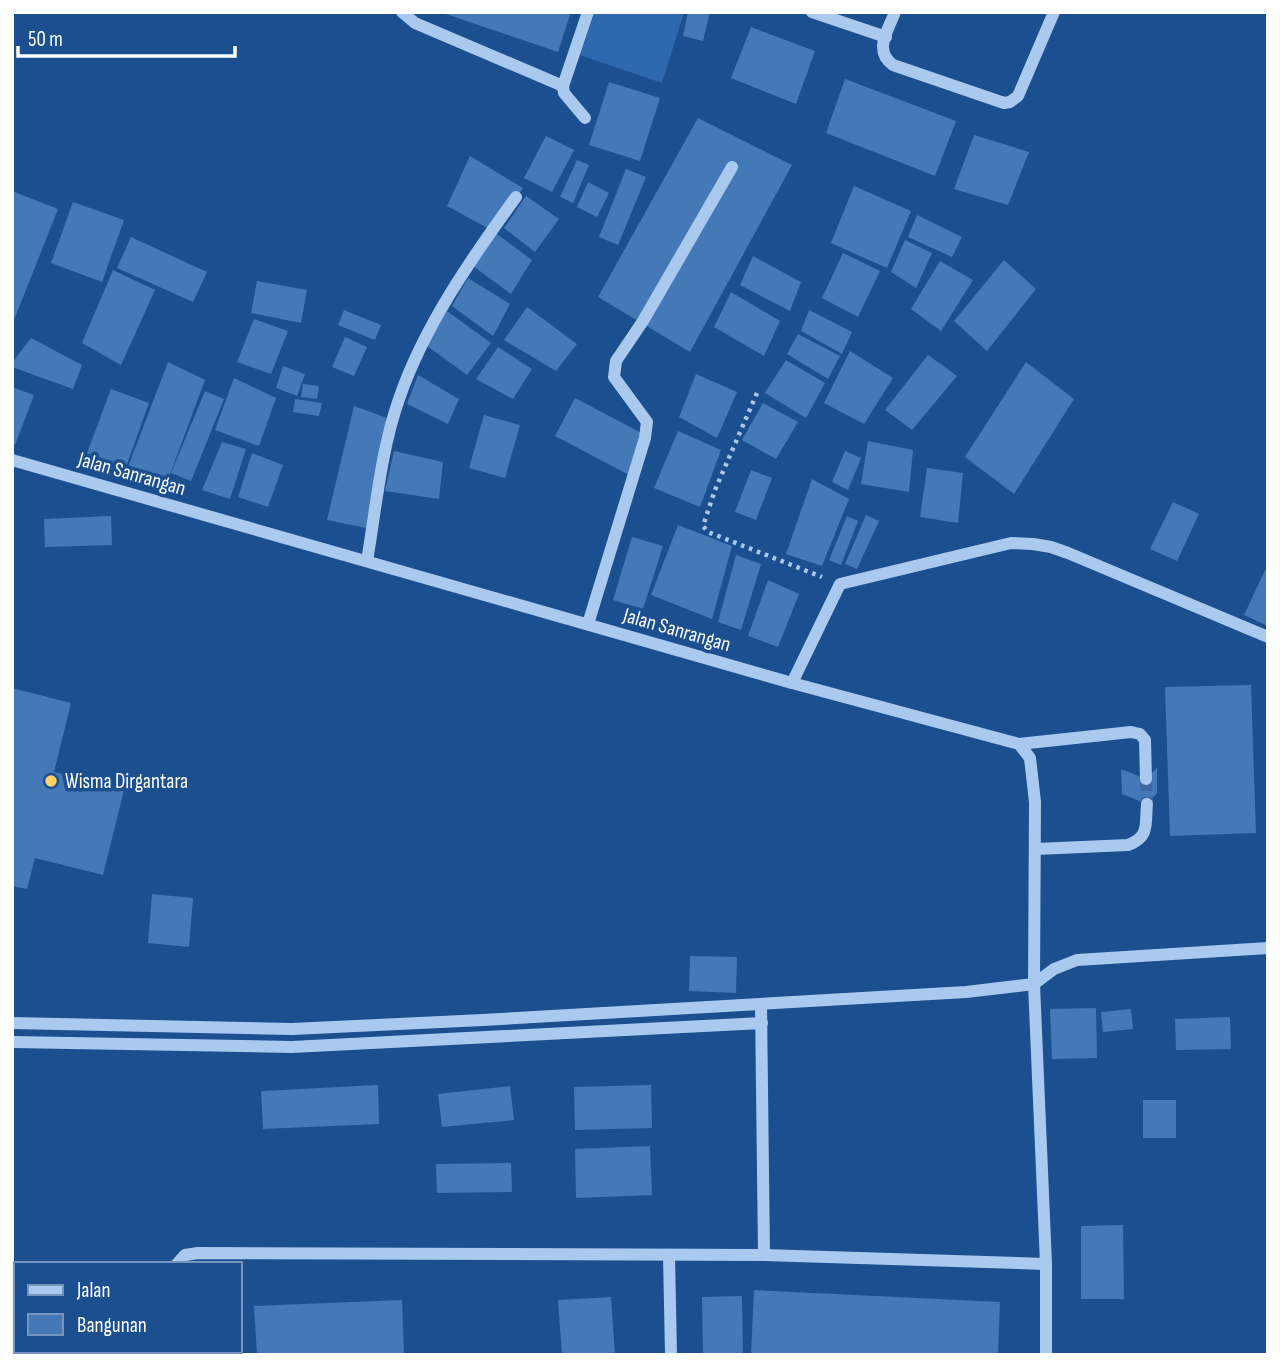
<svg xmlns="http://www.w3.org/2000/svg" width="1280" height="1367" font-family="'Sofia Sans Condensed',sans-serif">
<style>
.green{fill:#2e69ad}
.building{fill:#4478b7}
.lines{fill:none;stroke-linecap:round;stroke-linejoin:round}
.minor-tunnel{stroke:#3d69a0;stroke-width:12;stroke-dasharray:12 6;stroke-linecap:butt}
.path{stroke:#a9c9ee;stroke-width:4.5;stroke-dasharray:3.5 5;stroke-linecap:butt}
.minor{stroke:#a9c9ee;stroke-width:12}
.poi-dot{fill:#ffd166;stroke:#1b4f8f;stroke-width:2.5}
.labels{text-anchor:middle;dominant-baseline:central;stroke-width:7;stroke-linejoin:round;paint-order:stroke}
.street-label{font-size:21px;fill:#fff;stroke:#1b4f8f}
.poi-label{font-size:21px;fill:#fff;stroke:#1b4f8f;text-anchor:start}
</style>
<rect width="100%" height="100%" fill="#1b4f8f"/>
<path class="green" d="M595 12H684L662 83 580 55Z"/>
<g class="building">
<path d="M440 12H571L558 52Z"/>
<path d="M688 12H710L703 41 683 36Z"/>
<path d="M751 27 815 51 796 104 731 78Z"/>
<path d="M845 79 956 121 935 176 826 133Z"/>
<path d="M609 82 660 98 640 161 589 145Z"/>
<path d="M698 118 792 165 690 352 598 297Z"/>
<path d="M974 135 1029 152 1008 205 954 189Z"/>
<path d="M546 136 574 150 552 192 524 178Z"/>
<path d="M470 156 523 188 493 231 447 206Z"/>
<path d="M577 160 589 165 573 203 560 197Z"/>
<path d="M626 169 646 177 618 245 599 237Z"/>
<path d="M588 182 609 193 597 217 577 207Z"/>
<path d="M854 186 911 211 887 268 831 243Z"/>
<path d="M12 191 58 209 12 325Z"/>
<path d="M526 196 559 219 535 252 504 228Z"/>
<path d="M73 202 124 220 102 282 51 263Z"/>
<path d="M917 215 962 237 952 257 908 237Z"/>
<path d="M493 231 532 260 511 294 473 266Z"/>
<path d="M131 237 207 272 193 302 117 268Z"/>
<path d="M905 240 932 253 916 288 891 272Z"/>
<path d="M843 253 880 271 858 317 822 298Z"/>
<path d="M753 256 801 282 790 311 740 285Z"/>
<path d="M1004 260 1036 289 987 351 954 321Z"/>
<path d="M940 261 973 280 941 331 911 309Z"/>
<path d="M113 270 155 290 121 365 82 343Z"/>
<path d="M468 278 510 304 493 336 452 306Z"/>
<path d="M257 281 307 290 301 323 251 313Z"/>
<path d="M731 292 780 321 764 356 714 327Z"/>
<path d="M527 307 577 344 556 371 504 340Z"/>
<path d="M344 310 381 325 375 340 338 325Z"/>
<path d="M809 310 852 332 842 354 801 331Z"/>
<path d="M447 311 491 343 467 375 423 343Z"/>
<path d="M254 319 288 331 271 374 237 362Z"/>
<path d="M798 334 840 356 828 379 787 354Z"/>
<path d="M345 337 367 347 354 376 332 367Z"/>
<path d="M31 338 82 365 73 389 12 367V363Z"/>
<path d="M498 347 532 369 513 399 476 379Z"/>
<path d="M850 351 893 378 864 424 824 403Z"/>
<path d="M928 355 957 376 912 430 885 410Z"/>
<path d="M786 360 825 383 806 418 765 393Z"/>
<path d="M168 362 205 380 169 477 128 467Z"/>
<path d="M1026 362 1074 399 1014 494 965 457Z"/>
<path d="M283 366 305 374 297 396 276 388Z"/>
<path d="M696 374 737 392 717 438 679 417Z"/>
<path d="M418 375 459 399 448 424 407 404Z"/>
<path d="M234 378 276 398 259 446 215 430Z"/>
<path d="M303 384 319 386 317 399 301 397Z"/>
<path d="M12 387 34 395 15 445 12 444Z"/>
<path d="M111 389 149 403 122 478 83 464Z"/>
<path d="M205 391 224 399 191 481 171 473Z"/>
<path d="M575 398 651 438 631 476 555 436Z"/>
<path d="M295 399 322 403 319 416 293 412Z"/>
<path d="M763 403 798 422 776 459 742 440Z"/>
<path d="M354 406 387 418 371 529 327 520Z"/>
<path d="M484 415 520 425 505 478 469 468Z"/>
<path d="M678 431 721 450 700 507 654 488Z"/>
<path d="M868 441 913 450 909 492 861 484Z"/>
<path d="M222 442 246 449 230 499 202 490Z"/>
<path d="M394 451 443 462 439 499 385 491Z"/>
<path d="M845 451 861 458 848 490 832 482Z"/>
<path d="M252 453 283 465 268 507 238 497Z"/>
<path d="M927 468 963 473 958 523 920 517Z"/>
<path d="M751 470 772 478 756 520 735 512Z"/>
<path d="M812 479 849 499 822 566 786 554Z"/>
<path d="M1173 502 1199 514 1177 561 1150 549Z"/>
<path d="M866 515 879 521 857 569 845 564Z"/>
<path d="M111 516 112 545 45 547 44 519Z"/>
<path d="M847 516 858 521 841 565 829 560Z"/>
<path d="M678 525 732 546 712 619 651 595Z"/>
<path d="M632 537 663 546 643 609 613 600Z"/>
<path d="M736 555 761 564 741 630 718 622Z"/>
<path d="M1268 564V626L1244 615Z"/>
<path d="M768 580 799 594 778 647 748 636Z"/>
<path d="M1251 685 1256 833 1170 836 1165 687Z"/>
<path d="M12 688 71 703 54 772 124 790 103 875 35 858 27 889 12 886Z"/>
<path d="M1157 768V793L1147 804 1122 794 1121 769 1146 779Z"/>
<path d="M152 894 193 898 189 947 148 943Z"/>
<path d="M690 956 737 957 736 993 689 991Z"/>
<path d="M1096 1008 1097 1058 1052 1059 1050 1009Z"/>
<path d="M1131 1009 1133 1029 1103 1032 1101 1012Z"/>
<path d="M1230 1017 1231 1049 1176 1050 1175 1019Z"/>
<path d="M378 1085 379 1124 263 1129 261 1091Z"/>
<path d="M651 1085 652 1128 575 1130 574 1087Z"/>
<path d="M510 1086 514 1120 442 1127 438 1094Z"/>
<rect x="1143" y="1100" width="33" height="38"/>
<path d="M650 1146 652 1195 576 1198 575 1149Z"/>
<path d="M511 1163 512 1192 437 1193 436 1164Z"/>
<path d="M1123 1225 1124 1299H1081V1226Z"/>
<path d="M754 1290 1000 1302 998 1355H751Z"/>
<path d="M742 1296 743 1355H703L702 1297Z"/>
<path d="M611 1297 615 1355H562L558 1300Z"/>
<path d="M402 1300 404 1355H257L254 1306Z"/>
</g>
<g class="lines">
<path class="minor-tunnel" d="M1146 779 1147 804"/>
<path class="path" d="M757 393 715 490 703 526 708 532 822 577"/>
<g class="minor">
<path d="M402 12 415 23 563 86"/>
<path d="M812 12 886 37"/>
<path d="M895 12C888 31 873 50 893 65L1004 103 1010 102 1018 96 1054 12"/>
<path d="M585 118 564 93 563 86 588 12"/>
<path d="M12 460 792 683 840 584 1011 543 1033 544 1051 547 1068 553 1268 637"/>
<path d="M367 561C376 508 381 450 399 399 424 326 471 259 516 197"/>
<path d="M588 624 645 438 647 422 614 377 616 361 643 321 732 167"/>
<path d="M1019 744 1131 732 1140 734 1145 740 1146 779"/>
<path d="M1036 849 1128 845C1150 837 1145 824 1147 804"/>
<path d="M12 1023 292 1029 483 1020 966 992 1034 984 1054 969 1077 960 1268 948"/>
<path d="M12 1042 292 1047 762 1023"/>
<path d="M669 1255 671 1355"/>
<path d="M764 1255 1046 1264 1034 984 1035 802 1030 758 1019 744 792 683"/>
<path d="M177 1264 185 1255 198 1253 764 1255 761 1004"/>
<path d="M174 1351 175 1355"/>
<path d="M1046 1355V1264"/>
</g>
</g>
<circle class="poi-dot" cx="51" cy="781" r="7"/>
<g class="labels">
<g class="street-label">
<text transform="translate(132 474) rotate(16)">Jalan Sanrangan</text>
<text transform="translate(677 630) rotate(16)">Jalan Sanrangan</text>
</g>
<g class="poi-label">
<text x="65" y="781">Wisma Dirgantara</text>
</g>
</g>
<rect width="1280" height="1367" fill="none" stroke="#ffffff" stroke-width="28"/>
<rect x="14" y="1262" width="228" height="91" fill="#1b4f8f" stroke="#7695bc" stroke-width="2"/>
<rect x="28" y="1285" width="35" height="10" fill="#a9c9ee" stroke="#7695bc" stroke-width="2"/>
<text x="77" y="1297" font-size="21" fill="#ffffff">Jalan</text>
<rect x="28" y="1314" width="35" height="21" fill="#4478b7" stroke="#7695bc" stroke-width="2"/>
<text x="77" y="1332" font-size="21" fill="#ffffff">Bangunan</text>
<path d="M18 46v10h217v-10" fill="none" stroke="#ffffff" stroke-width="3.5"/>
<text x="28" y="46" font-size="21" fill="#ffffff" stroke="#1b4f8f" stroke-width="5" paint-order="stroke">50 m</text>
</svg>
